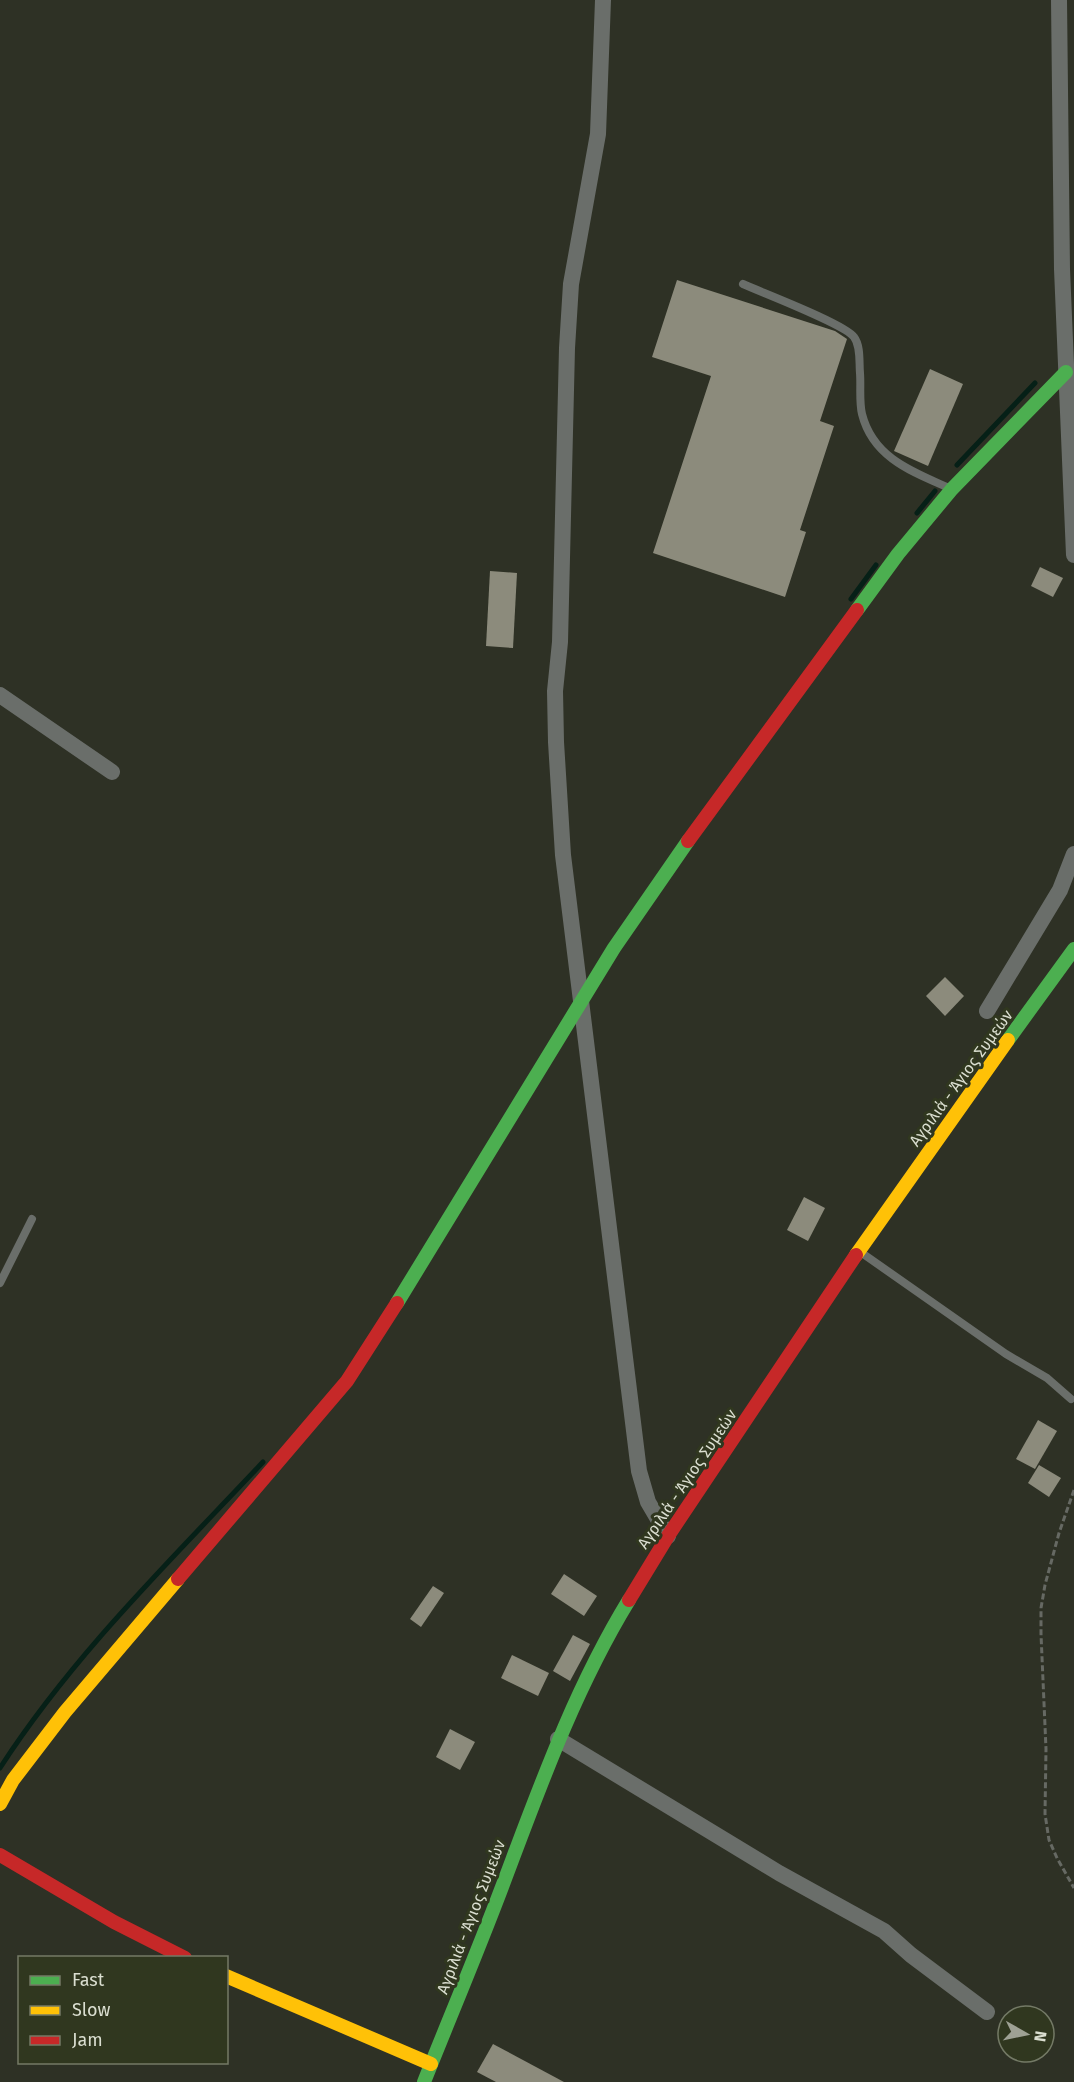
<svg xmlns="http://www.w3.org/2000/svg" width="1074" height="2082" font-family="'Fira Sans',sans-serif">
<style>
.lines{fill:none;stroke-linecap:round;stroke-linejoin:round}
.stream{stroke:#062017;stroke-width:5}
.building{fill:#8c8b7c}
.path{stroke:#666963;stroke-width:3;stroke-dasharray:6 3;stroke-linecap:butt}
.lane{stroke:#6a6e6a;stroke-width:8}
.street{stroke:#6a6e6a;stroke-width:16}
.fast{stroke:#4caf50;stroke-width:14}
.slow{stroke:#ffc107;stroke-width:14}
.jam{stroke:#c62828;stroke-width:14}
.labels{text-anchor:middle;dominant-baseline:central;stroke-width:6;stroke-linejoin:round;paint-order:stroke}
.street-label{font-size:16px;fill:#daded0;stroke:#30371f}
</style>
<rect width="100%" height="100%" fill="#2e3125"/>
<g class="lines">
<g class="stream">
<path d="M957 465 1035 383"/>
<path d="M917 513 935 491"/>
<path d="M851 599 876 565"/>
<path d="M0 1768C73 1655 171 1560 263 1462"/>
</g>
</g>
<g class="building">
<path d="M677 280 835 331 847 339 820 421 834 426 800 530 806 532 785 597 653 553 711 376 652 357Z"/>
<path d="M930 369 963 384 928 466 894 451Z"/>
<path d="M1040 567 1063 578 1053 597 1031 586Z"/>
<path d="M490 571 517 573 513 648 486 646Z"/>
<path d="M945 977 964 996 945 1016 926 996Z"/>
<path d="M804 1197 825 1208 808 1241 787 1230Z"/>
<path d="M1038 1420 1057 1431 1035 1469 1016 1459Z"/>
<path d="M1039 1465 1061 1478 1049 1497 1028 1483Z"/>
<path d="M564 1574 597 1596 584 1616 551 1594Z"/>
<path d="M433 1586 444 1593 421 1627 410 1619Z"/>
<path d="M573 1635 590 1644 570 1681 553 1671Z"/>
<path d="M512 1655 549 1673 538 1696 501 1678Z"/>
<path d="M450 1729 475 1742 460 1770 436 1757Z"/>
<path d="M493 2044 564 2082H496L477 2072Z"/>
</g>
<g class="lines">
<path class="path" d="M1074 1490 1059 1533 1045 1585 1041 1608V1634L1046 1749 1045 1814 1049 1840 1057 1858 1074 1888"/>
<g class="lane">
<path d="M743 284C763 293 845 324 854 337 861 346 859 363 860 373 861 386 859 402 862 414 873 458 913 472 949 488"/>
<path d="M859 1251 1006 1354 1047 1378 1071 1399"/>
<path d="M0 1283 32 1219"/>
</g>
<g class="street">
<path d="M603 0 598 134 571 284 567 348 560 642 555 691 556 742 563 855 639 1471 648 1502 668 1536"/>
<path d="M1059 0 1062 269 1074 555"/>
<path d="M0 695 112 772"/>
<path d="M987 1011 1060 890 1074 854"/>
<path d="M558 1739 779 1873 884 1931 911 1955 987 2012"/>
</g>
<g class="fast">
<path d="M857 610 898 554 952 489 1066 372"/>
<path d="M1008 1040 1074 949"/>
<path d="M397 1303 614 948 688 841"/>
<path d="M424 2082C450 2017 477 1953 502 1887 539 1789 574 1690 629 1600"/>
</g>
<g class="slow">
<path d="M856 1255 1008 1040"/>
<path d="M0 1804 13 1780 65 1712 178 1579"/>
<path d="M226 1976 431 2064"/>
</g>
<g class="jam">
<path d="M688 841 857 610"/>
<path d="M178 1579 347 1381 397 1303"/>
<path d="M629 1600 668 1536 856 1255"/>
<path d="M0 1855 114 1922 185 1958"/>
</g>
</g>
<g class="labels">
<g class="street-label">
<text transform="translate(961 1078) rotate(-54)">Αγριλιά - Άγιος Συμεών</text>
<text transform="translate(687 1479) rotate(-56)">Αγριλιά - Άγιος Συμεών</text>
<text transform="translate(471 1917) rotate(-69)">Αγριλιά - Άγιος Συμεών</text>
</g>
</g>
<rect x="18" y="1956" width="210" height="108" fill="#30371f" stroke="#747a66" stroke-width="1.5"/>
<rect x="30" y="1976" width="30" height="9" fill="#4caf50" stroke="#747a66" stroke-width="1.5"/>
<text x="72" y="1986" font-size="18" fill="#daded0">Fast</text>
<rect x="30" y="2006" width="30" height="9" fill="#ffc107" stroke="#747a66" stroke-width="1.5"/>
<text x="72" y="2016" font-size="18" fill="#daded0">Slow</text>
<rect x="30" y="2036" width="30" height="9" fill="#c62828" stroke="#747a66" stroke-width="1.5"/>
<text x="72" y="2046" font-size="18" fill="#daded0">Jam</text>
<g transform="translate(1026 2034) rotate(99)"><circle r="28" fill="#30371f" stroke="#747a66" stroke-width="1.5"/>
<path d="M0-4.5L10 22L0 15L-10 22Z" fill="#9ea194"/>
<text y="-9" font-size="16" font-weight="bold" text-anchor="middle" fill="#daded0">N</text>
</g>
</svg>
